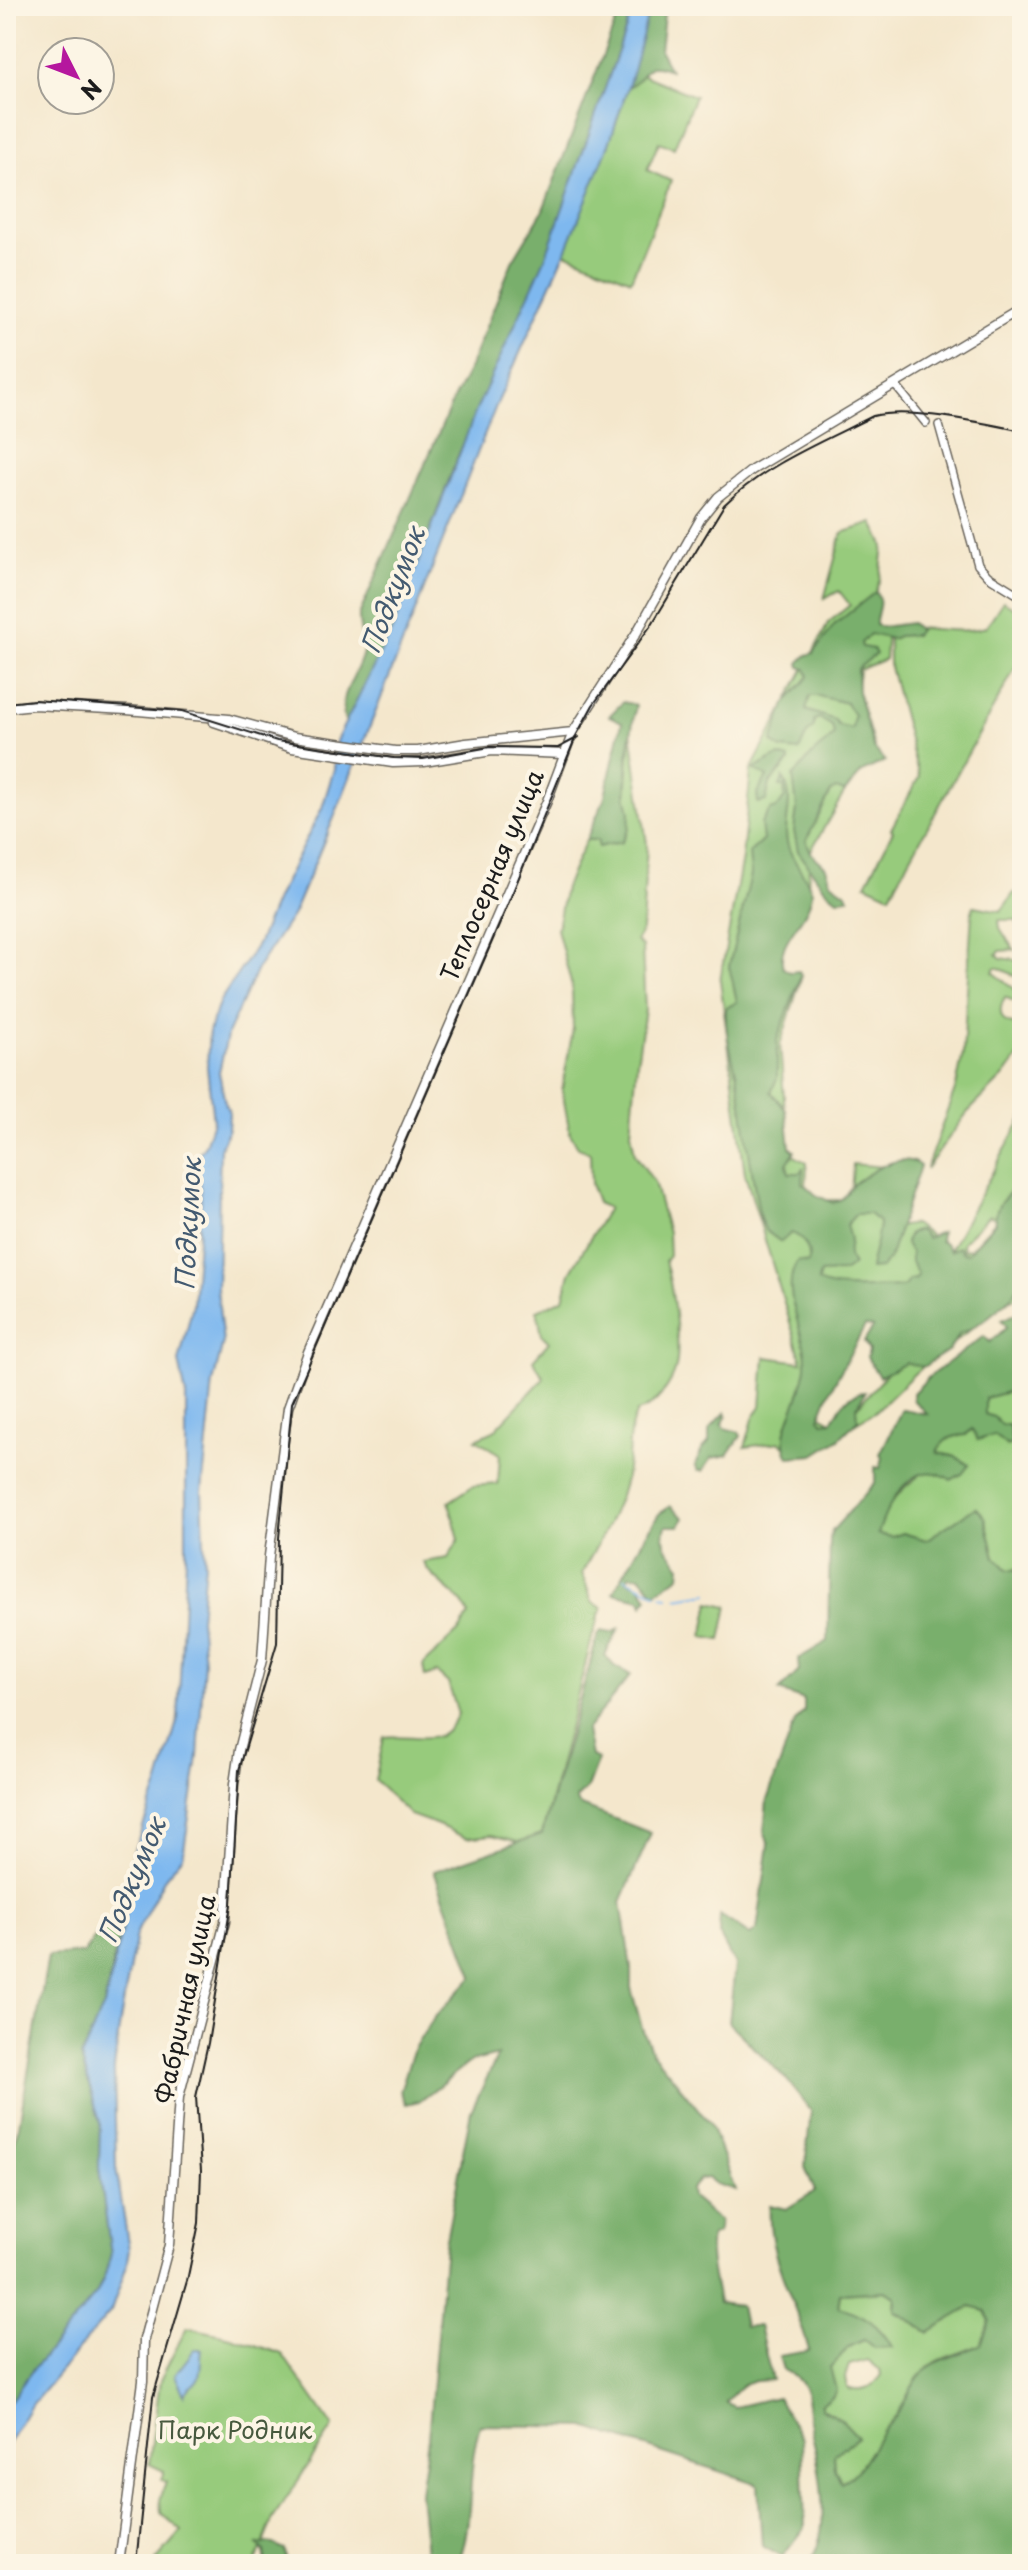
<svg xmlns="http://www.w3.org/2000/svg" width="1028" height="2570" font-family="'Playpen Sans',sans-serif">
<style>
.green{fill:#97cb7c;stroke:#5a744c;stroke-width:2;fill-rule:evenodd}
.forest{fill:#79af6c;stroke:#4a6644;stroke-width:2;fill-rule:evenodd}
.water{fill:#7eb8ef;stroke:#4d6a86;stroke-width:2}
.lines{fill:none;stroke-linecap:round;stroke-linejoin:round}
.stream{stroke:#7eb8ef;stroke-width:2}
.tertiary-casing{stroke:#68635a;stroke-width:10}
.secondary-casing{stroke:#68635a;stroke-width:11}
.tertiary{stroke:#fff;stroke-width:7}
.secondary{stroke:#fff;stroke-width:8}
.tram{stroke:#1c1c1c;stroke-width:2}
.labels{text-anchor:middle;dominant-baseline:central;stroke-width:8;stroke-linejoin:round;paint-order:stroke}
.street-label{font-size:24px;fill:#1c1c1c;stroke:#fcf5e5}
.park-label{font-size:24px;fill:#47593e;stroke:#fcf5e5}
.water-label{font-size:26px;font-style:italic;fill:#435a70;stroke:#fcf5e5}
</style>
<rect width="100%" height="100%" fill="#fcf5e5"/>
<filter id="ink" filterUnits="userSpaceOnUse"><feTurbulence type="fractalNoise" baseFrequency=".0125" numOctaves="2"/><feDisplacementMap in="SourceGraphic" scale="16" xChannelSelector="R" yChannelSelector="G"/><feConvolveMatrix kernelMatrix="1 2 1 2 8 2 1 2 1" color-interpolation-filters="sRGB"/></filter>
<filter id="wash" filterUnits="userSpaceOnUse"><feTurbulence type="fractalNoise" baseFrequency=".006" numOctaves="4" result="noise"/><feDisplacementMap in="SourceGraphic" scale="32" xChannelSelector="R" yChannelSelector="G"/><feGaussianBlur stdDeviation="1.8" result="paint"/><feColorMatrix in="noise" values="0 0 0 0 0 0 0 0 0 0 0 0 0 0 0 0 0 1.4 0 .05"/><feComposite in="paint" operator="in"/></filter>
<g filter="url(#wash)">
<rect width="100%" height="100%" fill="#f4e7cc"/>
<g class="green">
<path d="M633 71 695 96 674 148 659 142 647 170 671 181 631 280 565 253 609 144Z"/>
<path d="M873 523 884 545 880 579 871 604 876 626 887 630 885 659 859 670 857 688 878 761 865 768 851 781 809 854 808 900 782 936 779 963 788 974 802 976 780 1045 788 1152 807 1163 806 1188 816 1200H845L851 1193 853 1164 915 1170 897 1227 914 1224 950 1249 1022 1119V1296L1010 1299 916 1372 876 1411 798 1457 780 1442 745 1447 753 1419 761 1406 765 1357 802 1362 745 1174 720 980 742 858 751 770 829 622 850 605 839 591 824 599 842 533ZM989 1215 995 1218 994 1223 970 1249 963 1250 962 1243ZM865 1308 914 1342 841 1426 816 1413Z"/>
<path d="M1003 601 1022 612V656L890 895 866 884 893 831 891 829 919 777 889 663V629C924 624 952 636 986 627Z"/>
<path d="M631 731 647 844 642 929 636 941 642 947 645 1010 637 1062 631 1132 635 1154 654 1182 668 1233 669 1256 665 1261C672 1285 681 1343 676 1367 672 1384 654 1409 637 1412 625 1434 631 1457 625 1480 615 1514 599 1542 582 1573L592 1602 602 1608 593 1634 542 1834 518 1842 492 1835 466 1838 438 1825 410 1815 375 1781 384 1737C415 1732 441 1751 458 1714L448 1683 437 1673 425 1677 423 1665 460 1630 469 1615C459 1591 434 1584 423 1562L448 1558 459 1539 449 1502 473 1486 498 1484 500 1454 476 1439 494 1431 544 1378 533 1360 549 1342 542 1335 537 1310 563 1299 570 1273 608 1208 597 1203 591 1183 590 1153 578 1147 570 1134 562 1089 573 1029 572 987 557 929 565 887 586 840H598L630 812 626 796Z"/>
<path d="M1022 892V932L1016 920H999L1000 928 1014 950 1000 951 997 954 1001 958 1022 961V979L999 968H995L993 972 1022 995 1020 1004 1005 997C996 1013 1002 1028 1022 1023V1052L1004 1076 967 1113 926 1169 956 1087 963 1053 972 912 974 906 1001 911 1014 893Z"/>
<path d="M1007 1392 1022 1397V1569L1008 1570 995 1557 985 1517 976 1507 926 1540 903 1533 892 1537 877 1535 887 1507 906 1486 925 1471 939 1472 968 1465 956 1457 937 1452C944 1439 951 1436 966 1435L972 1428 994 1435 1006 1445C1002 1429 1001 1420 985 1414V1398Z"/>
<path d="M710 1602 728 1606 721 1640 703 1637Z"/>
<path d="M885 2291 896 2297 895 2311 928 2332 971 2307 986 2311 990 2319 982 2344C968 2351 945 2356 936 2362 919 2373 909 2396 899 2412 895 2419 888 2424 883 2431 870 2450 862 2471 841 2483L835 2469 834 2454 858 2437 843 2422 822 2409 821 2404 832 2396 830 2367 849 2347 865 2339 838 2307 840 2294ZM868 2360 880 2370 881 2376C871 2388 863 2394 847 2388L845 2377 849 2365Z"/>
<path d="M187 2327 231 2337 282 2354 333 2427 273 2519 255 2564H158L156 2561 182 2531 161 2513 160 2500 166 2482 161 2480 164 2471 149 2464 160 2380Z"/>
</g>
<g class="forest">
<path d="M622 6H634L545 259 458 456 394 626 346 724C335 696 357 678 363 652 365 644 358 628 359 615L454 398 469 369 512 262 542 212Z"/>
<path d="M650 6H665L660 51 670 70C641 58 651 75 628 87Z"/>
<path d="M875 592C885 603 875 612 876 625L881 627 911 623 919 630 915 635 898 636 892 639 870 634 861 643 862 647 873 649 876 654 857 669 858 692 873 747 885 761 862 772 845 792 836 789 831 792 806 841 812 854 826 867 831 882 845 892 849 898 837 899 825 889 798 851 794 831 797 808 793 776C803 768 807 759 815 752 822 745 828 743 834 734L832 726 819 718 814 720V727C802 736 806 742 798 751L781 749 772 742 785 704 809 676 806 669 800 667 799 663 807 655 814 653 834 625ZM810 696H818L846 703 854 715 852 729 839 726 835 720 806 710Z"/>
<path d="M623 702 636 705 628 751 626 796 630 812 629 828 622 842 598 847V840H586L604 800 622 722 609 716Z"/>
<path d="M778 756 789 759V762L770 783 766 801 758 803 757 793 767 777 754 769Z"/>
<path d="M783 778C797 800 781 824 788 846 793 863 806 875 812 891 811 921 775 938 783 968L790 972 799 971 801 976 777 1040V1079L771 1092 786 1110 790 1147 795 1151 787 1164 789 1173H799L803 1169V1183L816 1195 833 1203C849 1198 845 1190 856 1182 872 1171 902 1150 920 1166L889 1259 881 1268 870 1269C872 1253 879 1238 879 1222L869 1214H856L846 1225 850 1239 848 1256 853 1265 843 1272 820 1273 818 1282C835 1292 881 1287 903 1287L910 1280 916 1279 918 1275 911 1262V1253L905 1243C907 1235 910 1232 919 1230L927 1238 941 1232 940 1241 945 1243 950 1251 959 1247 963 1253H968L996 1222C993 1203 1009 1197 1018 1182 1021 1176 1021 1168 1022 1161V1266L1018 1272 1022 1275C1022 1294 978 1328 960 1333L949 1350 923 1367 906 1363 879 1377 867 1357 869 1350 864 1342 873 1327 865 1326 829 1393 819 1418 823 1422 832 1421C839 1408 849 1392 865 1392L857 1407 858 1420 839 1439 814 1455 789 1457C778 1436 791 1417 798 1397 801 1387 805 1376 806 1366 808 1335 777 1289 798 1261L808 1263C812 1251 803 1236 791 1233L781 1242 766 1231 761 1221C751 1177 747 1131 739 1086 734 1058 724 1036 726 1008L737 1002 729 966 751 875 749 853 763 840 761 824 770 810 777 808 785 797 784 787 780 786Z"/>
<path d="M1022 1310V1367L1015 1371V1381L1022 1387V1397L1007 1392 985 1398V1414L994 1417 1001 1425H1009L1013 1445H1006L994 1435 978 1440 972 1429 966 1435C952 1436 943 1438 937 1452L956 1457 969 1465 962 1474 951 1480C913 1454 888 1503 878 1534L892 1537 903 1533 926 1540 976 1507 985 1517 995 1557 1008 1570 1022 1569V2564H805C837 2541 817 2454 809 2421 806 2411 810 2400 805 2390 801 2380 793 2374 783 2370L779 2356 809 2351C797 2302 766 2257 770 2205L786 2209 815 2191 805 2167 811 2111 787 2080 729 2023 735 1965 719 1934 720 1915 750 1935 757 1930 769 1844 764 1832 767 1800 795 1722 804 1711V1700L779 1691 799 1671 798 1659 828 1641 830 1538 832 1531 875 1483V1467L880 1468 883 1457 880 1454 902 1409 927 1414 913 1400V1393L930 1376 984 1336 990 1342 1007 1327 1002 1320ZM885 2291 896 2297 895 2310 928 2332 971 2307 986 2311 990 2320 981 2344C963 2355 935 2358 921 2374 911 2385 907 2399 899 2411 895 2419 888 2424 883 2431 870 2449 862 2471 841 2483L835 2469 834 2454 858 2437 843 2421 822 2409 821 2404 833 2396 836 2390 830 2367 849 2347 864 2340 874 2348 892 2347C881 2326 862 2312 838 2307L840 2294Z"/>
<path d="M726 1412 727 1415 722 1425 724 1428 739 1432 741 1436 728 1455 712 1458 703 1471H698L695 1465 702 1450 709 1442V1430Z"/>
<path d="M670 1506 684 1518 679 1526H666C660 1545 669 1552 681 1566L680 1576 655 1593 640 1576 629 1575 627 1581 639 1585 648 1597 643 1605 641 1599 613 1593 647 1533 659 1514Z"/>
<path d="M619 1629 605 1655 614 1666 631 1675 586 1730 591 1756 598 1759 587 1788 576 1799 579 1805 651 1833 621 1902 631 1968V1988L642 2028 652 2052 711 2125 735 2190 716 2184 708 2178 700 2179 691 2189 692 2198 719 2221 718 2233 711 2237C707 2257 715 2283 718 2303L740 2306 744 2326H759L772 2380C744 2382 746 2379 726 2402L735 2407 777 2397 802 2439 805 2528 782 2557 762 2546 758 2484 585 2427 480 2425C466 2470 475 2520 458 2564H427L420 2493 428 2438 445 2244 471 2111 498 2055 470 2062 419 2101 406 2104 400 2091 414 2048 434 2018 473 1976 434 1871 542 1834 598 1635 601 1631 612 1633Z"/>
<path d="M105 1922 121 1926 104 2006 81 2057 100 2122 99 2168 111 2254 105 2275 96 2295 31 2372 6 2407V2171L19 2125 48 1956 84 1953Z"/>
<path d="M268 2543 285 2550 287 2564H266L264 2552 258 2545Z"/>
</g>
<g class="water">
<path d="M634 6H650L633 71 609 144 565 253 496 406 333 820 293 914 258 967 228 1032 219 1072 225 1103 229 1112 228 1131 220 1148 217 1289 223 1343 213 1383 202 1492 205 1564 200 1619 204 1661 198 1757 183 1856 164 1879 136 1934 120 2021 114 2069 116 2167 129 2249 126 2268 111 2311 30 2407 6 2447V2407L31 2372 96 2295 105 2275 111 2254 99 2168 100 2122 81 2057 104 2006 134 1878 132 1856 159 1783 178 1718 186 1558V1396L179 1362 193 1304 201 1201 199 1153 205 1145 213 1121 207 1067 209 1031 220 1001 258 943 276 899 322 808 334 769 336 741 394 626 477 408 545 259Z"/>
<path d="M195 2349H202C200 2359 202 2370 198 2379 193 2388 187 2386 184 2395L175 2375Z"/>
</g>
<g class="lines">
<g class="stream">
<path d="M625 1578 657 1594"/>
<path d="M662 1596 668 1597"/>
<path d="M677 1598 708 1593"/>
</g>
</g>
</g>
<g filter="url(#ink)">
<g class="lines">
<g class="tertiary-casing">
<g id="tertiary">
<path d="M895 385 926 423"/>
<path d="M939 425 978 565 988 576 1022 597"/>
</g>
</g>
<g class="secondary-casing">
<g id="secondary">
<path d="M6 708 34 705 127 710 229 719 294 737 395 751H418L466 743 573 732"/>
<path d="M214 722 292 748 393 763 424 762 492 751 563 754"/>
<path d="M119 2564 143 2381 144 2339 169 2245 179 2097 225 1922 234 1784 239 1750 262 1660 269 1556 288 1408 308 1352 547 801 573 732 637 632 701 518 718 497 752 470 1022 308"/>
</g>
</g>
<use href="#tertiary" class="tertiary"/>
<use href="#secondary" class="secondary"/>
<g class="tram">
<path d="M6 703 34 700 182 711 277 741 394 758 423 759 490 747 558 748 579 737"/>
<path d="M136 2564 153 2397 187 2281 199 2223 201 2171 196 2097 208 2043 231 1904 239 1770 277 1643 279 1538 292 1403 504 914 576 736 593 705 652 624 724 505C764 465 824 441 873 416 910 407 984 423 1022 431"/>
</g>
</g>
</g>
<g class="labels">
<g class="street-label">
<text transform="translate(491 875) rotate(-67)">Теплосерная улица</text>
<text transform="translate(184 1999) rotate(-78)">Фабричная улица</text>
</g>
<g class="park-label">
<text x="235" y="2429">Парк Родник</text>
</g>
<g class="water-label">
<text transform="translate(392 590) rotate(-69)">Подкумок</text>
<text transform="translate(187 1224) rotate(-87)">Подкумок</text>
<text transform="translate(131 1880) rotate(-67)">Подкумок</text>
</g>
</g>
<rect width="1028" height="2570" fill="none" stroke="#fcf5e5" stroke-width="32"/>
<g transform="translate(76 76) rotate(132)"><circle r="38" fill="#fcf5e5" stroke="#a29e95" stroke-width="2"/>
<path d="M0-6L14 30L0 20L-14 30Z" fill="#b5179e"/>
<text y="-12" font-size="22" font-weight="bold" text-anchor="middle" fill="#1c1c1c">N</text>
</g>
</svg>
